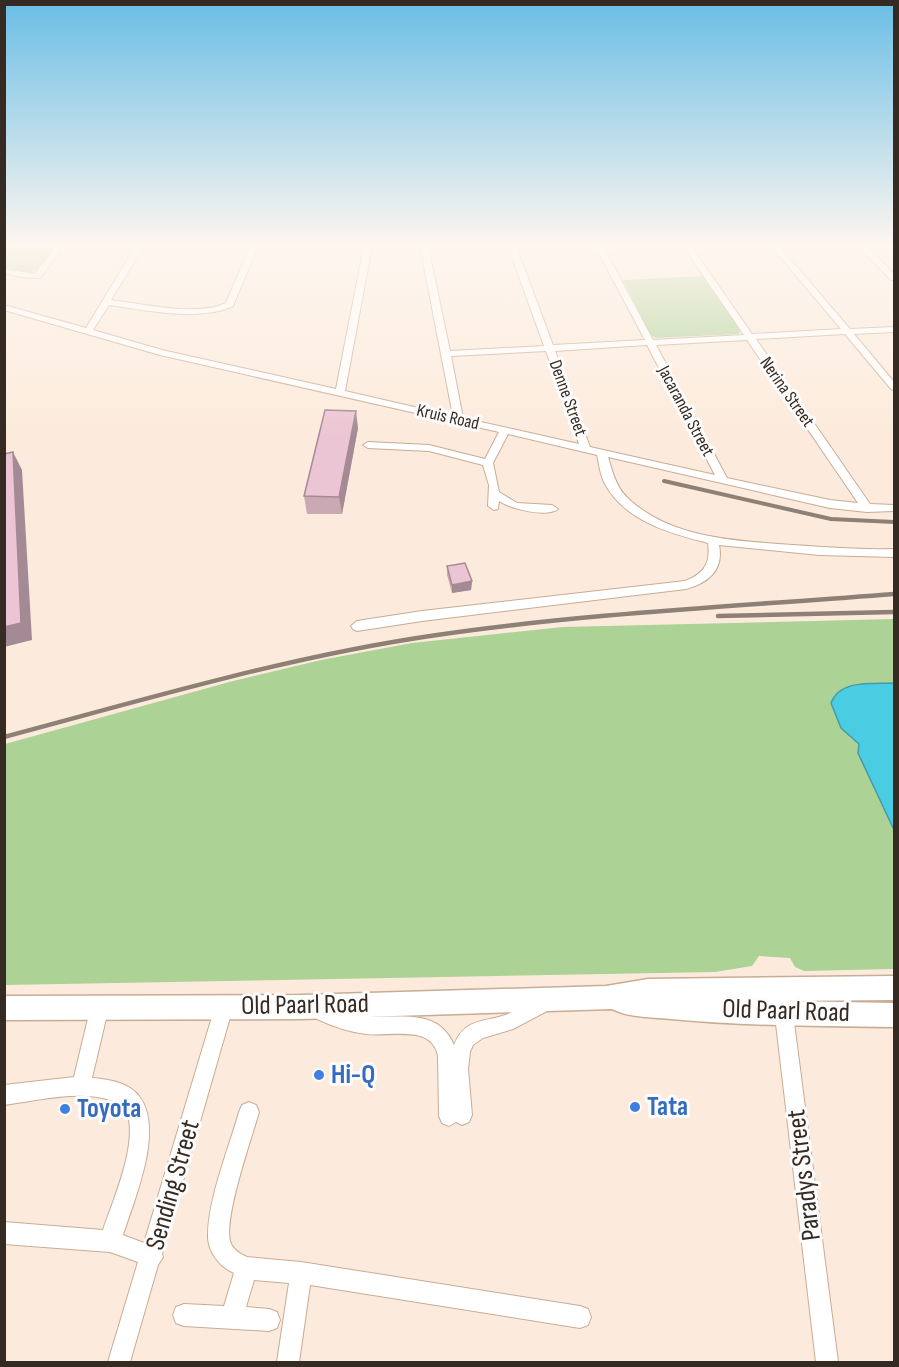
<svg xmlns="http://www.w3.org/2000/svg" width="899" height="1367" font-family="'Sofia Sans Condensed',sans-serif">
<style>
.green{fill:#acd296}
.water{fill:#4acde3;stroke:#449ca9;stroke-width:1.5}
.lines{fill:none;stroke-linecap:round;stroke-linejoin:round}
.minor-casing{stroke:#c8ac94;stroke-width:2}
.major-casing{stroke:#c8ac94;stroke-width:3}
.minor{fill:#fff;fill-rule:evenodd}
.major{fill:#fff;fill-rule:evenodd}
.rail-far1{stroke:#8e8075;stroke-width:4}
.rail{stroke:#8e8075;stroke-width:4.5}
.wall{fill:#caa9b5}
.shaded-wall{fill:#a48a94}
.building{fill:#ebc5d3;stroke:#a48a94;stroke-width:1.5}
.shop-dot{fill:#3f7fe0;stroke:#fcfcfc;stroke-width:2}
.labels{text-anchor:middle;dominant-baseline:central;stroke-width:6;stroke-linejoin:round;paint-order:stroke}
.far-street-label{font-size:18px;fill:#362b22;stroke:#fcfcfc}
.near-street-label{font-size:27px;fill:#362b22;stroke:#fcfcfc}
.near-shop-label{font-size:27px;font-weight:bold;fill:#366cbe;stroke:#fcfcfc;text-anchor:start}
</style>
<rect width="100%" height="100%" fill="#fcebdc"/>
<g class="green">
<path d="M4 246H56C38 270 37 278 5 269Z"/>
<path d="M703 276 740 330 739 334 656 338 651 335 623 280Z"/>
<path d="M894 619V969L804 971 795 967 790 958 759 956 752 966 715 972 5 985V744L233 681 321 660 412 643 563 627Z"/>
</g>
<path class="water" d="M894 683V830L858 753 859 744 841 728 831 703C840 679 873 684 894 683Z"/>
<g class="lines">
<g class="minor-casing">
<g id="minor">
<path d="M56 246H64L40 278 21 277 4 273V269L35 274Z"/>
<path d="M136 246H144L111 300C143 304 197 317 226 303L250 246H258L233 306C199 322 145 310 109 305L93 330 162 350 336 389 364 246H372L345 391 453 416 420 246H428L450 351 544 346 508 246H516L553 345 645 340 595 246H603L653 340 744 335 683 246H691L752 334 841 329 771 246H779L850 329 894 327V332L854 334 894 382V390L891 389 845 334 756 339 870 504 894 505V511L867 512 830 508 608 457C613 474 617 490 631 501 674 539 738 541 793 545 826 547 860 550 894 549V557L819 555 719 545C724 570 708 583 686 589L422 621 357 631 353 629 351 626 357 621 422 611 685 581C704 574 711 563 708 543 669 533 624 521 604 482 600 474 599 463 597 455L508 434 493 463 499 492 517 503 552 505 558 509C547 518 511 509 499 501L498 509 494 510 488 506 489 485 483 465 429 451 368 448 363 445 368 442 429 445 485 459 499 432 160 355 4 310V305L86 328ZM747 340 858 503 830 500 727 478 656 345ZM647 345 715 475 590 447 555 351ZM546 351 579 444 463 418 451 356Z"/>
<path d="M858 246H866L894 274V280H891Z"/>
<path d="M545 994 551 997 554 1003 551 1009 513 1029 483 1038 473 1045 470 1052 468 1069 472 1115 469 1122 462 1125 456 1122 449 1126 442 1123 439 1116 438 1056C432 1024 390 1037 366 1034 349 1032 332 1026 317 1019L314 1013 317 1007 323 1004C338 1008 353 1014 368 1016 400 1019 438 1007 454 1045 465 1017 485 1023 508 1014 521 1008 532 999 545 994Z"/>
<path d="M100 997 106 1000 109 1006 92 1078C108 1079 129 1083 139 1096 165 1129 134 1200 123 1235L144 1243 215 1007 218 1001 224 998 230 1001 233 1007 162 1254 163 1257 158 1265 130 1362H108L138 1262 110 1252 4 1244V1222L103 1230C113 1200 140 1140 126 1110 100 1084 38 1101 4 1105V1085L74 1077 91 1006 94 1000Z"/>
<path d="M783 998 789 1001 792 1007 838 1362H816L774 1007 777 1001Z"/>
<path d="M249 1102 256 1105 259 1112C251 1140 224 1217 230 1241 232 1249 240 1254 247 1257L301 1262 580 1306 588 1309 591 1317 588 1325 580 1328 310 1285 299 1362H277L289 1283 254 1280 246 1307 269 1309 277 1312 280 1320 277 1328 269 1331 184 1326 176 1323 173 1315 176 1307 184 1304 224 1306 234 1273C220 1267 209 1253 208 1238 207 1201 229 1148 239 1112L242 1105Z"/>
</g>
</g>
<g class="major-casing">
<path id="major" d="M894 976V1000L785 1001 894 1003V1027C820 1026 745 1026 671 1019 653 1017 629 1018 612 1009L301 1019 4 1020V996L301 995 606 986 648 979Z"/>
</g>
<use href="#minor" class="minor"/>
<use href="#major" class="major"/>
<path class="rail-far1" d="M664 481 831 519 894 522"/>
<g class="rail">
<path d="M718 616 894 612"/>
<path d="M4 737C147 699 290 656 437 635 588 613 742 606 894 594"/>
</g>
</g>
<g class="wall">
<path d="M358 428 342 514H307L304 496Z"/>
<path d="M447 566 472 581 471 590 452 593 447 575Z"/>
</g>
<g class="shaded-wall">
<path d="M356 411 358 428 342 514 339 497Z"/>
<path d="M13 452 22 470 32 640 4 647V627Z"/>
<path d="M472 581 471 590 452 593V585Z"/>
</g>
<g class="building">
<path d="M325 410 356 411 339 497 304 496Z"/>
<path d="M13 452 21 623 4 627V454Z"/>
<path d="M465 563 472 581 452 585 447 566Z"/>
</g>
<linearGradient id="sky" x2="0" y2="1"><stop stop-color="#69bee6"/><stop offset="0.56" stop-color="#fef6ef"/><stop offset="1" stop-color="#fef6ef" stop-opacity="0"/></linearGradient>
<rect width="899" height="437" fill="url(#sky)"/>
<g class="shop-dot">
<circle cx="319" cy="1075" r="6"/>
<circle cx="635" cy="1107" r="6"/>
<circle cx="65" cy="1109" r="6"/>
</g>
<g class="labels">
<g class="far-street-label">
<text transform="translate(787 392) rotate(55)">Nerina Street</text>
<text transform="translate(568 398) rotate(70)">Denne Street</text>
<text transform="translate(686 411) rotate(62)">Jacaranda Street</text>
<text transform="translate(448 417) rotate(13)">Kruis Road</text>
</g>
<g class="near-street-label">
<text transform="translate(305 1005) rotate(-1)">Old Paarl Road</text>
<text transform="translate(786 1011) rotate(2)">Old Paarl Road</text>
<text transform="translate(804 1175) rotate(-97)">Paradys Street</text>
<text transform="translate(173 1185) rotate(-74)">Sending Street</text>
</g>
<g class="near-shop-label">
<text x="331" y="1075">Hi-Q</text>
<text x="647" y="1107">Tata</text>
<text x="77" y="1109">Toyota</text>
</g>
</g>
<rect width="899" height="1367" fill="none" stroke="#362b22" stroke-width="12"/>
</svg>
